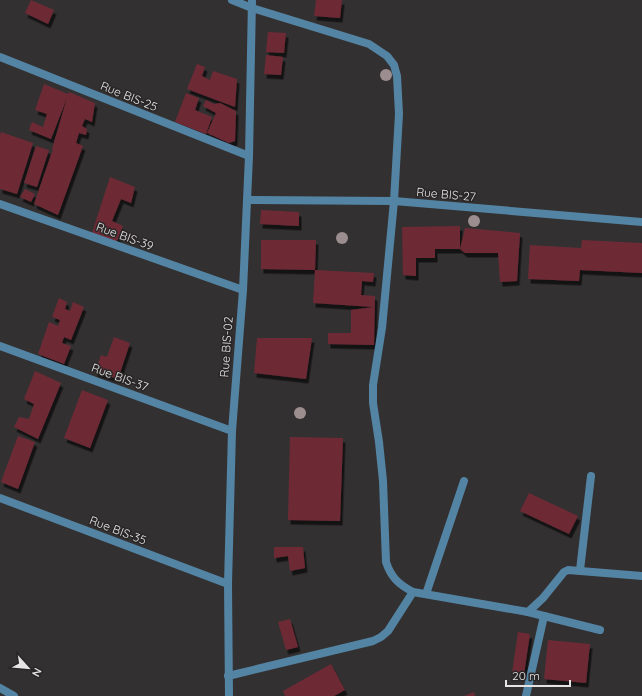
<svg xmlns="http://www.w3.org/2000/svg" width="642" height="696" font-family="Quicksand,sans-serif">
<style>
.building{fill:#6d2a36;filter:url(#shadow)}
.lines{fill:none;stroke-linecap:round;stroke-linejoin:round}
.minor{stroke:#5484a3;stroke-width:8}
.tertiary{stroke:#5484a3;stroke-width:8}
.tree{fill:#9c8e8f}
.labels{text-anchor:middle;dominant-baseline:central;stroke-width:3;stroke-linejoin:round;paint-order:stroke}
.street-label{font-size:12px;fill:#e5e3e3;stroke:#292627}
</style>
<defs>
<filter id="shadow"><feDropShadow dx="2.5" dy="4.5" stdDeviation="0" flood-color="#0009"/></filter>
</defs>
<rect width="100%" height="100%" fill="#333031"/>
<g class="building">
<path d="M31 0 54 10 48 24 25 13Z"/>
<path d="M316 0H342L340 18 314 16Z"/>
<path d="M268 32 286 33 284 53 266 52Z"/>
<path d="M266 55 283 57 281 75 264 74Z"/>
<path d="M197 64 205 67 202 76 210 80 213 71 237 79 235 107 187 89Z"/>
<path d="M44 84 68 94 69 92 95 103 92 122 85 119 82 126 87 129 86 135 79 133 76 143 83 146 58 215 34 204 53 149H52L67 98 51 139 29 130 32 122 43 127 47 114 35 110Z"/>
<path d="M186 93 199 98 195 110 212 117 206 134 175 122Z"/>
<path d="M206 100 214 104 220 103 236 111 235 141 229 143 207 133 216 113 203 106Z"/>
<path d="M1 132 33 143 17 194 0 189V136Z"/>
<path d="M36 146 49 150 37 187 24 183Z"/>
<path d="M110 177 135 187 131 203 121 199 112 221 123 226 116 243 92 233Z"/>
<path d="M25 189 35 194 31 202 20 197Z"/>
<path d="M261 210 299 212V226L260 224Z"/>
<path d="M460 226V249H435V258H416V276L403 275 402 227Z"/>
<path d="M465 228 520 233 517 281 500 282 498 253H465L460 249Z"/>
<path d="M261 240H316L315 270 261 269Z"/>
<path d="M582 240 642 243V273L580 270 579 281 528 279 530 245 581 248Z"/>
<path d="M315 270 374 273 373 282 362 281 361 295 375 296 374 345 328 344V333H351V310L374 307 313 303Z"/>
<path d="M59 298 67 302 65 309 70 311 73 302 84 307 71 340 64 337 62 343 71 346 64 364 38 354 49 322 58 326 60 320 52 317Z"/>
<path d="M114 337 130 343 118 379 95 372 101 355 107 357Z"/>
<path d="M257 338H312L306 379 254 373Z"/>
<path d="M35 371 61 383 38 439 14 427 19 417 29 419 34 404 24 399Z"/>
<path d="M82 390 108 400 90 448 64 438Z"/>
<path d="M18 436 35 442 18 489 1 482Z"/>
<path d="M290 437 343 438 340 521 288 520Z"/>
<path d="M529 493 578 516 569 534 520 511Z"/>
<path d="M274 547H303L305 568 290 571 288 556 274 558Z"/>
<path d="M290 619 298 647 286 650 278 622Z"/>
<path d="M518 632 530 634 524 674 512 673Z"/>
<path d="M548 640 590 644 586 683 544 679Z"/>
<path d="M331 664 345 690 334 696H285L283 691Z"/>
<path d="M474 692 475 696H464Z"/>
</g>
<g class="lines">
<g class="minor">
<path d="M232 0 252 8 369 44 387 56 394 65 397 76 399 114 394 201 382 328 373 385V403L379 442 383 481 386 562C391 577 398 584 413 592"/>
<path d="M0 57 249 156"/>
<path d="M247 200 394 201 642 222"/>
<path d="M0 204 243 290"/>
<path d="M0 346 232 431"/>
<path d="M0 498 228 584"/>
<path d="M580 570 591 476"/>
<path d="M426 594 464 481"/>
<path d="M528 612 600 630"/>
<path d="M228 676 373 641 381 637 388 631 413 592 528 612 543 598 564 572 568 570 642 576"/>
<path d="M229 696 228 584 232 431 243 290 249 156 252 0"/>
<path d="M526 696 544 616"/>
</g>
<path class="tertiary" d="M0 688 14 696"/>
</g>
<g class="tree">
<circle cx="386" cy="75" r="6"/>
<circle cx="474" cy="221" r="6"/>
<circle cx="342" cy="238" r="6"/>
<circle cx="300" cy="413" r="6"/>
</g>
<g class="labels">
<g class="street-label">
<text transform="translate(129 96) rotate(22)">Rue BIS-25</text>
<text transform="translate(446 194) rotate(5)">Rue BIS-27</text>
<text transform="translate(125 236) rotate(20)">Rue BIS-39</text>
<text transform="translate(226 347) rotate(-86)">Rue BIS-02</text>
<text transform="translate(120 377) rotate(20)">Rue BIS-37</text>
<text transform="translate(118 530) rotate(21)">Rue BIS-35</text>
</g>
</g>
<g transform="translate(28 668) rotate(117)" stroke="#292627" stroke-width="3" paint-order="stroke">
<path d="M0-3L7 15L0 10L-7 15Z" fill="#e5e3e3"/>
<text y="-6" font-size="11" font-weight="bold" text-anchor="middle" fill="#e5e3e3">N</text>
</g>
<path d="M506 680v6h64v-6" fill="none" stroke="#e5e3e3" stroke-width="2"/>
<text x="512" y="680" font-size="12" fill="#e5e3e3" stroke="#292627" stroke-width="3" paint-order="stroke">20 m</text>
</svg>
